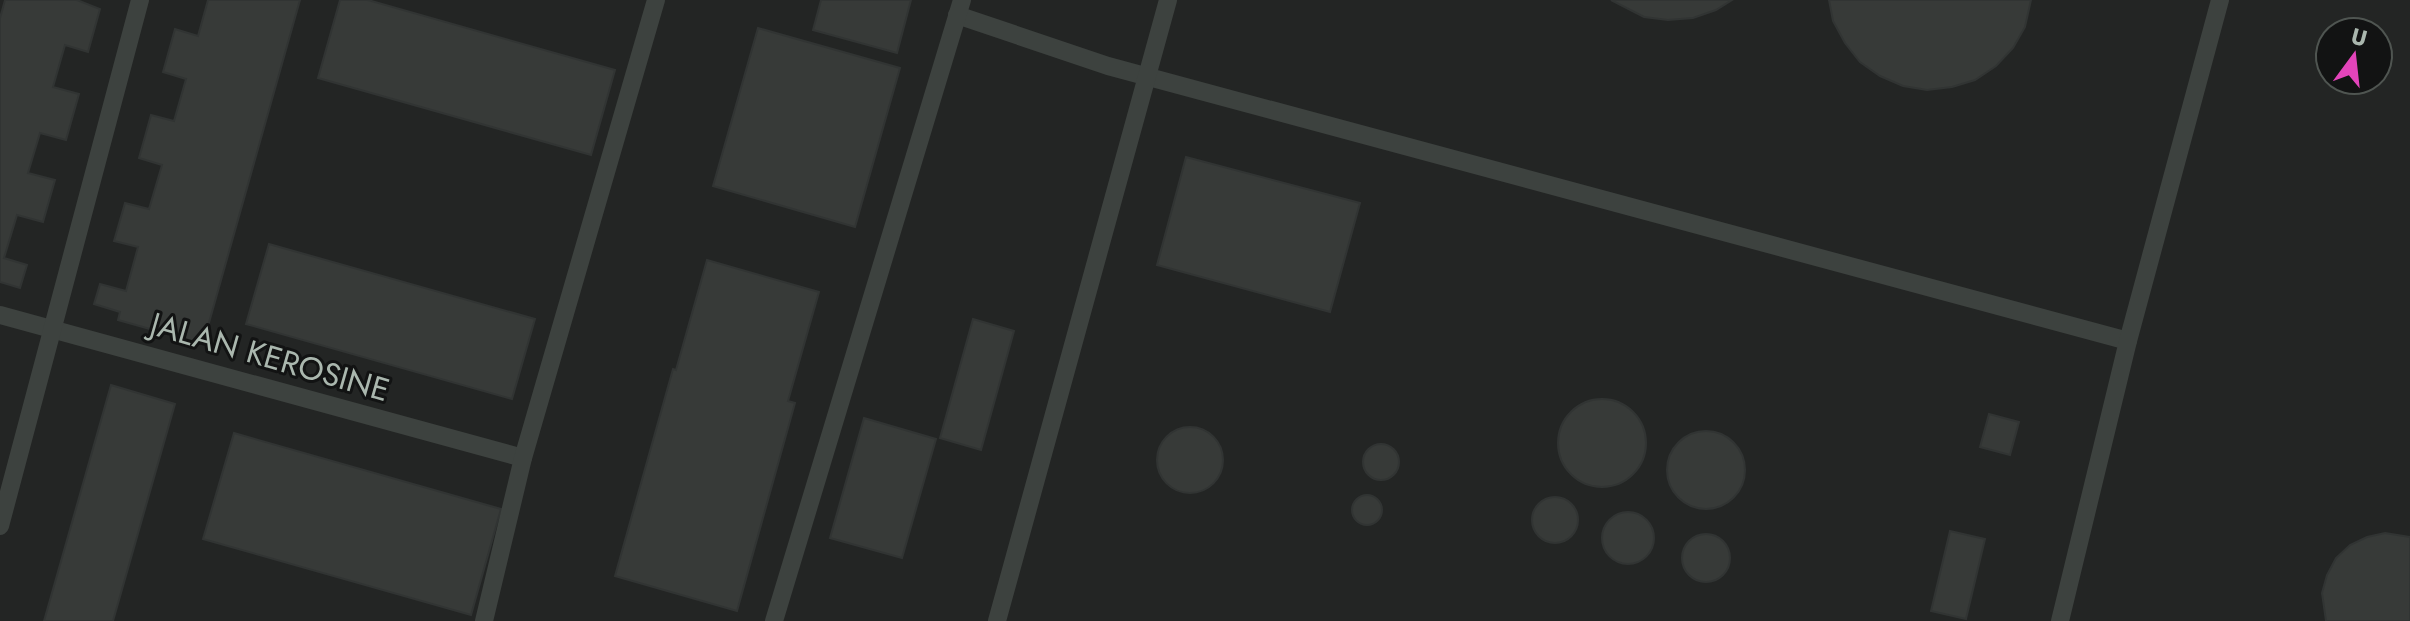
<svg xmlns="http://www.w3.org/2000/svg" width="2410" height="621" font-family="Jost,sans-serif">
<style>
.built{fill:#232524;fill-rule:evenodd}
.building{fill:#373a38;stroke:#313433;stroke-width:2}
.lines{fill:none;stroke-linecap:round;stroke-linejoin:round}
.service{stroke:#3d423f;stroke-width:18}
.labels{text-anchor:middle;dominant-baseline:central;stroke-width:6;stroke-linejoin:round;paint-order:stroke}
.street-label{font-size:32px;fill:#aab7ae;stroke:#121313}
</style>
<rect width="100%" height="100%" fill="#171818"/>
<path class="built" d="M0 0H2410V621H0ZM2330 32H2378V80H2330Z"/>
<g class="building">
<path d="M5 0H77L100 9 88 52 65 45 53 87 79 94 66 140 40 133 28 173 55 180 43 222 17 215 4 258 27 265 20 288 0 282V18Z"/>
<path d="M208 0H300L203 344 118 320 120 312 94 304 100 284 126 291 138 247 114 241 125 203 149 209 162 165 139 158 151 115 174 121 186 79 163 72 175 29 198 36Z"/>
<path d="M340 0H368L615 70 591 155 318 78Z"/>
<path d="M821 0H911L897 53 813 30Z"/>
<path d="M1611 0H1732L1716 10 1693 18 1668 20 1644 17Z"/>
<path d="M1829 0H2031L2025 27 2013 48 1996 66 1975 80 1952 87 1927 90 1903 86 1880 76 1860 62 1845 43 1833 21Z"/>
<path d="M758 28 900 68 855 227 713 186Z"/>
<path d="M1186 157 1360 203 1330 312 1157 265Z"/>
<path d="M269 244 535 319 512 399 246 324Z"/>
<path d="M707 260 819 292 788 401 795 403 737 611 615 576 673 369 676 370Z"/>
<path d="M973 319 1014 331 981 450 940 438Z"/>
<path d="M111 385 175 404 113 621H44Z"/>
<circle cx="1602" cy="443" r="44"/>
<path d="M1989 414 2019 422 2010 455 1980 447Z"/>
<path d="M864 418 936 439 902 558 830 538Z"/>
<circle cx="1190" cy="460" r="33"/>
<circle cx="1706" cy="470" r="39"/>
<path d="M234 433 501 509 471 615 203 539Z"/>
<circle cx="1381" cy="462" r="18"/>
<circle cx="1367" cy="510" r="15"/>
<circle cx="1555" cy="520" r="23"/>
<circle cx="1628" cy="538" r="26"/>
<path d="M1950 531 1985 539 1966 619 1931 611Z"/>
<path d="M2385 533 2410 537V621H2326L2322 593 2327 575 2336 558 2350 545 2367 537Z"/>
<circle cx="1706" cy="558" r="24"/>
</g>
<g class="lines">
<g class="service">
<path d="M957 15 1108 66 2128 341"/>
<path d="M0 315 523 458"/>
<path d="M0 526 140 0"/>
<path d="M484 621 523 458 656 0"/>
<path d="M774 621 962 0"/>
<path d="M997 621 1168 0"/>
<path d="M2060 621 2128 341 2220 0"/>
</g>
</g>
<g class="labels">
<g class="street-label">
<text transform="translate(270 357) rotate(16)">JALAN KEROSINE</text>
</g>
</g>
<g transform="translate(2354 56) rotate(15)"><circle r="38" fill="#121313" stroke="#4f5551" stroke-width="2"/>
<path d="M0-6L14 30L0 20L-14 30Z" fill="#e344ba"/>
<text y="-12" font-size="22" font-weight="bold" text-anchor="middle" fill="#aab7ae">U</text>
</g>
</svg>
